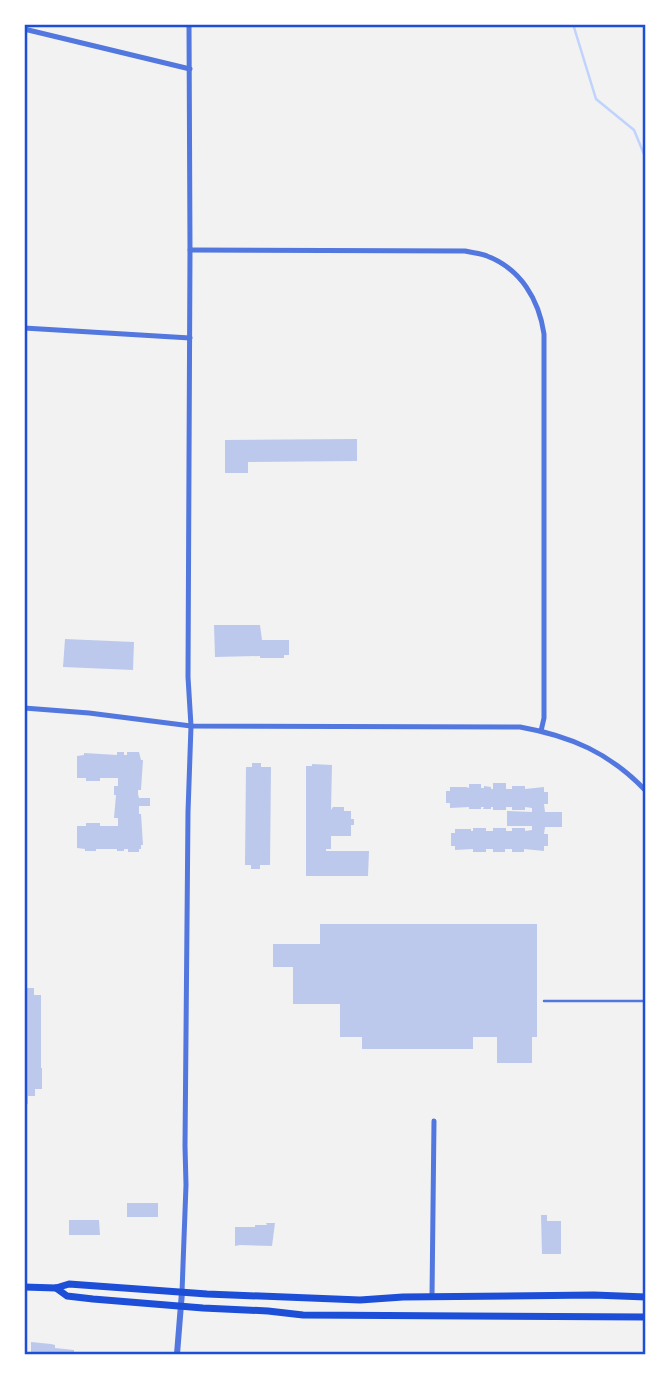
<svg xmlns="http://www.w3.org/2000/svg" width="670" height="1379" font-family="'Exo 2',sans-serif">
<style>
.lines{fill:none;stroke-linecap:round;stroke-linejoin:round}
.stream{stroke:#bfd3fe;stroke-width:2.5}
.building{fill:#bdc9ec}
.service{stroke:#5277de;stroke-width:2.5}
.minor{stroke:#5277de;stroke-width:5}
.tertiary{stroke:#5277de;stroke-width:6}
.secondary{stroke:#1d4ed8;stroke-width:7}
.neatline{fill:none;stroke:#1d4ed8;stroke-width:2.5}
</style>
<rect width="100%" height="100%" fill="#f2f2f2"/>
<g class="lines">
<path class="stream" d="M573 24 596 99 634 130 646 159"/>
</g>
<g class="building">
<path d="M357 439V461L248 462V473H225V440Z"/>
<path d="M214 625H260L262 640H289V655H284V658H260V656L215 657Z"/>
<path d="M65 639 134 642 133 670 63 667Z"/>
<path d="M117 752H124V755H127V752H139L141 760H143L141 790H138V794L139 798H150V806H139V814H141L143 845H141V849H139V852H128V849H124V851H117V849H96V851H85V849L77 848V826H86V823H100V826H118V818H114L116 795H114V786H118V778H100V781H86V778H77V756L84 755V753L117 755Z"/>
<path d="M252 763H261V767H271L270 865H260V869H251V865H245L246 767H252Z"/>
<path d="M312 764 332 765 331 810 333 807H344V811H351V819H354V825H351V836H331V849H326V851H369L368 876H306V766H312Z"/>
<path d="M493 783H506V789H512V786H525V789L544 787V792H548V804H544L545 812H562V827H545L544 834H548V846H544V851L524 849V852H512V849H505V852H493V849H486V852H473V849L455 850V846H451V833H455V829H471V831H473V828H486V831H493V828H506V831H512V828H525V831L532 830V826H507V811L532 812V808L525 807V810H512V807H506V810H493V807H491V809H483L484 807H481V809H469V807L450 808V803H446V791H450V787H466L469 788V784H481V788H484V786L491 787V789H493Z"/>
<path d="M320 924H537V1037H532V1063H497V1037H473V1049H362V1037H340V1004H293V967H273V944H320Z"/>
<path d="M24 981H27V988H34V995H41V1068H42V1089H35V1096H28V1104H24Z"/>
<rect x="127" y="1203" width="31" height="14"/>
<path d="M541 1215H547V1221H561V1254H542Z"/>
<path d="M69 1220H99L100 1235H69Z"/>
<path d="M266 1223H275L272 1246 240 1245 235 1246V1227H255V1225H267Z"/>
<path d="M31 1342 51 1344 55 1345V1348L74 1350V1354H35V1352H31Z"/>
</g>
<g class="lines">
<path class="service" d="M544 1001H646"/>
<g class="minor">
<path d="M24 29 190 69"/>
<path d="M190 250 465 251C473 253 481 253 487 256 521 269 539 300 544 334V718L541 731"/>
<path d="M24 328 190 338"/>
<path d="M24 708 89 713 191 726 520 727C571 736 610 753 646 791"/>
<path d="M182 1292 186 1185 185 1146 188 812 191 726 188 677 190 250 189 24"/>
<path d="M432 1297 434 1121"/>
</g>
<path class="tertiary" d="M177 1354 182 1292"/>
<g class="secondary">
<path d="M24 1287 56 1288 69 1284 207 1294 360 1300 403 1297 594 1295 646 1297"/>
<path d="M56 1288 67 1296 93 1299 203 1308 268 1311 303 1315 646 1317"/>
</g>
</g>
<rect width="670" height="1379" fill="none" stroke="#ffffff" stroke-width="52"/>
<rect x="26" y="26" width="618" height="1327" class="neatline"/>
</svg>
